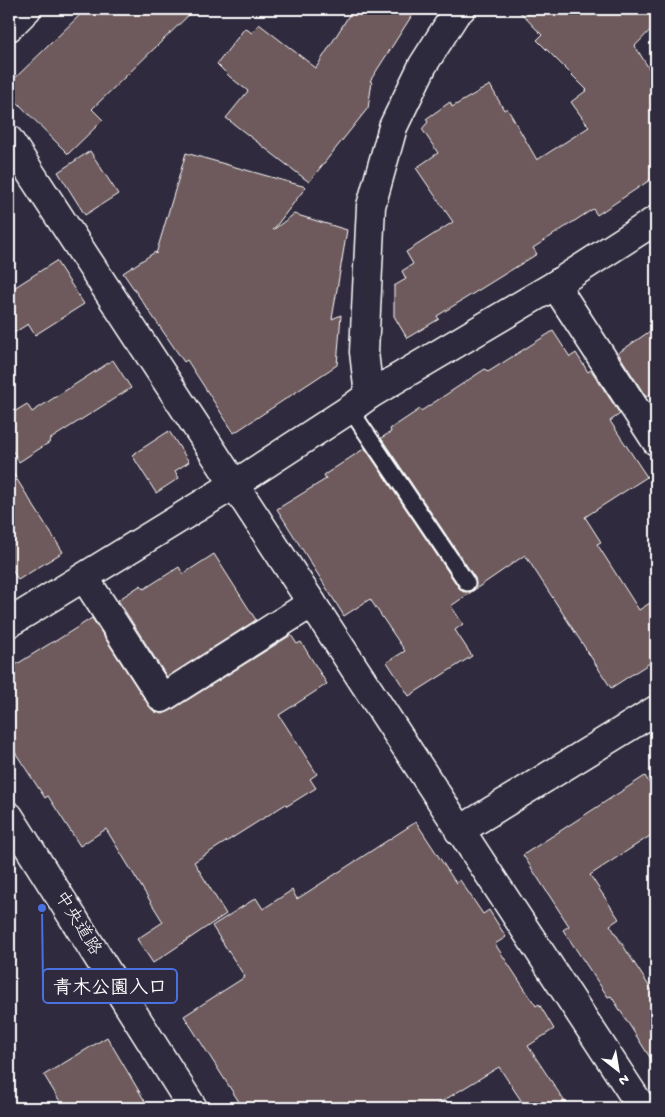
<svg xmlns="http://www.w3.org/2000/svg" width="665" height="1117" font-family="'Gochi Hand','Klee One',sans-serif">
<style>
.building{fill:#6e5a5c;stroke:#fff}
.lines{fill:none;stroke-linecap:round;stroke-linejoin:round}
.service-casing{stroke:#fff;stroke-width:19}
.minor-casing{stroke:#fff;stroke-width:31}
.tertiary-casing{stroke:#fff;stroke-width:31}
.secondary-casing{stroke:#fff;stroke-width:31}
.service{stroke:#2f2a3d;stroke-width:15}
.minor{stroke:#2f2a3d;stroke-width:28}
.tertiary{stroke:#2f2a3d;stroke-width:28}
.secondary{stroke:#2f2a3d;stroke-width:28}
.labels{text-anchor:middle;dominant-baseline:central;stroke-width:4;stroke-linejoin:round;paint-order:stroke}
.street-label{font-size:18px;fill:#fff;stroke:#2f2a3d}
.leader{fill:none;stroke:#4a71e0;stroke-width:2}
.callout-dot{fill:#4a71e0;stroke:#2f2a3d;stroke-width:2}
.callout{fill:#2f2a3d;stroke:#4a71e0;stroke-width:2}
.callout-label{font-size:19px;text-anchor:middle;font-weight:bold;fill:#fff}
</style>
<rect width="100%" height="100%" fill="#2f2a3d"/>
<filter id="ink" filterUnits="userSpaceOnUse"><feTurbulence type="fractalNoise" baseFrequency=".02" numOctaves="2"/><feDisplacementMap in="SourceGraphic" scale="10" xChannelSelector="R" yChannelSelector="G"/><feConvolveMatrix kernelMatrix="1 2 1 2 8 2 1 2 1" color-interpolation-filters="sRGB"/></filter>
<g filter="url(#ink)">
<g class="building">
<path d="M86 9H195L92 109 103 120 68 154 9 94V84Z"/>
<path d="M353 9H416L370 81 372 82 368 108 309 182 226 118 248 91 230 77 217 64 245 28 252 33 259 24 316 68Z"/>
<path d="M517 9H656V24L635 46 656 80V176L597 215 593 209 533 248 537 254 437 316 439 319 407 338 394 316V286L406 279 402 271 413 264 406 252 453 222 416 168 438 153 422 129 428 122 426 119 450 102 452 107 490 85 504 110 507 108 537 160 589 127 571 102 587 90 537 40 542 35Z"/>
<path d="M90 151 118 194 85 215 58 172Z"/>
<path d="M186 153 306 187 273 230 294 214 347 230 332 319 341 315 337 365 234 433 187 360 184 362 123 273 155 252 156 254Z"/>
<path d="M56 261 84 304 35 335 28 324 9 336V291Z"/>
<path d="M656 327V391L646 397 618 353Z"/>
<path d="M553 331 570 357 576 353 588 372 591 370 620 414 610 421 647 477 585 517 601 542 597 544 639 610 656 599V659L611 688 525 555 451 606 463 624 455 630 472 656 409 696 387 662 405 651 370 599 344 616 277 509 326 479 324 475 365 448 459 588 463 592 472 591 476 587 475 578 381 438 391 432 390 429 420 409 421 411 485 369 488 372Z"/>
<path d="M113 360 131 388 49 440 50 442 19 462 9 445V415L27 404 32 412Z"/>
<path d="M169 431 189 462 175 471 179 478 156 493 132 455Z"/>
<path d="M9 467 63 552 18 580 9 564Z"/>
<path d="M214 554 256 620 167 677 118 600 141 585 144 589 179 567 183 574Z"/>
<path d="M92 618 149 706 155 712 163 714 170 711 291 635 297 644 301 642 327 684 279 715 317 774 310 779 316 788 287 806 286 804 194 862 226 914 153 963 137 939 163 922 106 829 80 846 48 796 45 798 9 743V669L54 641V642Z"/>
<path d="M645 776 656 793V832L590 875 619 919 610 925 656 997V1067L611 996 608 997 563 930 569 926 523 855Z"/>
<path d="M416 822 456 883 460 880 483 914 489 910 506 937 495 944 536 1006 539 1004 554 1029 528 1046 569 1108H526L499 1067 431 1108H243L184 1016 245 977 212 926 256 898 263 909 292 890 297 899Z"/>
<path d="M107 1037 149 1108H64L44 1075Z"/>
</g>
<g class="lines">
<g class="service-casing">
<path id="service" d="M350 409 467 583"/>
</g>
<g class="minor-casing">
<g id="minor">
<path d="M9 27 27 9"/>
<path d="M9 140 642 1108"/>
<path d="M555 285 656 441"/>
<path d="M84 577 162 698 312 603"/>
<path d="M459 831 656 710"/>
</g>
</g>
<g class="tertiary-casing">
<g id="tertiary">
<path d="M369 395 364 352 371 206 393 127 423 65 456 13 461 9"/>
<path d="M9 623 235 484 350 409 369 395 555 285 656 220"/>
</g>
</g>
<g class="secondary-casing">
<path id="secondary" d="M9 816 193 1108"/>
</g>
<use href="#service" class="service"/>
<use href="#minor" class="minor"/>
<use href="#tertiary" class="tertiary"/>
<use href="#secondary" class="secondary"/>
</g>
</g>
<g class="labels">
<g class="street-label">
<text transform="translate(77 924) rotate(58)">中央道路</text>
</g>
</g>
<path class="leader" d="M42 908L43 986"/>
<circle class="callout-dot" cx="42" cy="908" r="5"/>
<rect class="callout" x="43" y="969" width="134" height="34" rx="5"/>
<g class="callout-label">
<text x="110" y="993">青木公園入口</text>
</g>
<rect width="665" height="1117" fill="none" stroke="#2f2a3d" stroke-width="30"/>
<rect x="15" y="15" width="635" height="1087" fill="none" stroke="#fff" stroke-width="2" filter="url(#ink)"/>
<g transform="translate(618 1070) rotate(149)" stroke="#2f2a3d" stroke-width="4" paint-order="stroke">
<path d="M0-4L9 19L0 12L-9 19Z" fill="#ffffff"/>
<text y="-8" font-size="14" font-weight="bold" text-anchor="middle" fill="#ffffff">N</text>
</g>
</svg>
